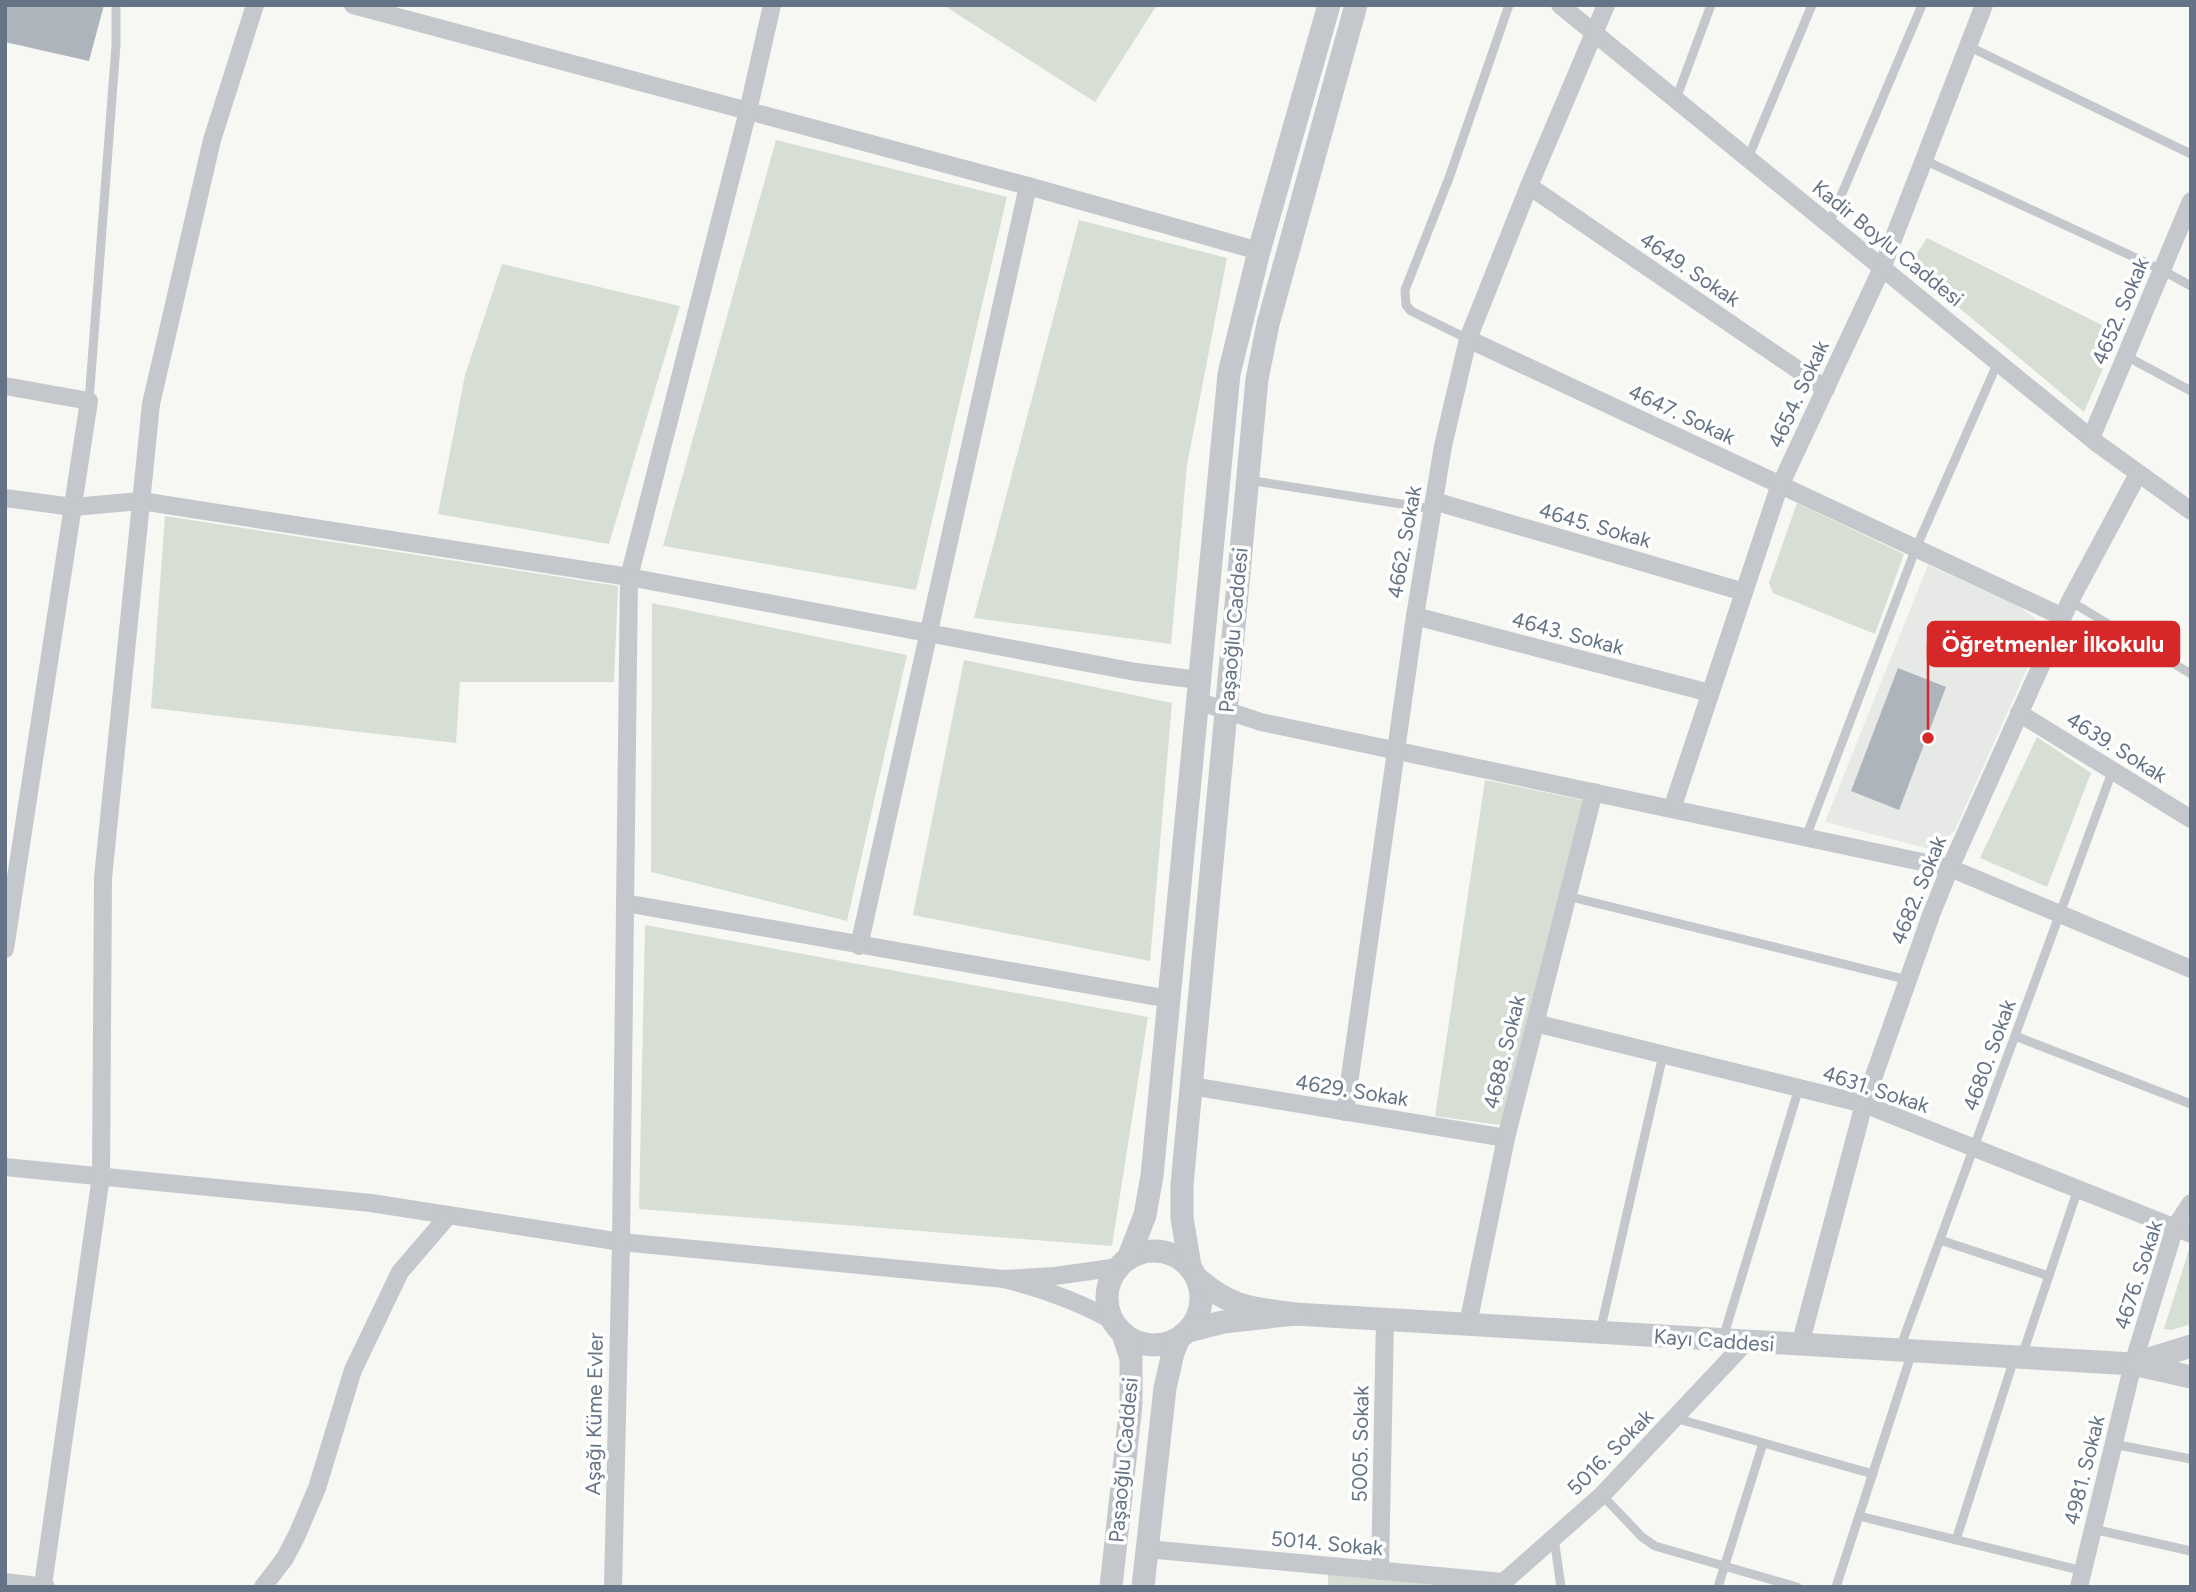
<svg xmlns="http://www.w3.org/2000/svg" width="2196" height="1592" font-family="Figtree,sans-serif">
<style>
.built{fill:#e7e9e7}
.green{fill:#d7dfd5}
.building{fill:#adb4bb}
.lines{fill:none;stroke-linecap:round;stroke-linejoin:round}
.service{stroke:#c4c7cb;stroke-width:9}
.minor{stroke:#c4c7cb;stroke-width:18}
.tertiary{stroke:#c4c7cb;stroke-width:23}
.labels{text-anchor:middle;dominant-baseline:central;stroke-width:7;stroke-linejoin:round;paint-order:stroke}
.street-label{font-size:21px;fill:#647486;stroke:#fff}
.leader{fill:none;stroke:#d62828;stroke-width:2.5}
.callout-dot{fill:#d62828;stroke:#fff;stroke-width:2.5}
.callout{fill:#d62828;stroke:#d62828;stroke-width:2.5}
.callout-label{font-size:23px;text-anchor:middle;font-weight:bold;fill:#fff}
</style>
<rect width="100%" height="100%" fill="#f7f7f4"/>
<path class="built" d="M1928 565 2016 605 2035 618 2042 635 1954 832 1930 849 1825 822Z"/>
<g class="green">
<path d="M943 5H1157L1095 102Z"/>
<path d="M776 140 1007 197 916 590 663 546Z"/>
<path d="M1079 220 1227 258 1187 465 1171 644 974 618Z"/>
<path d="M1927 238 2118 333 2084 412 1909 266Z"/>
<path d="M502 264 680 306 609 544 438 514 465 375Z"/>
<path d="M1797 503 1904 554 1875 634 1773 593 1769 583Z"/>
<path d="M165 516 618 586 614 682H460L456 743 151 708Z"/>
<path d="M652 603 907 655 847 921 651 872Z"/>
<path d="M964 660 1172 703 1150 961 913 915Z"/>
<path d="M2037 737 2091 773 2047 887 1980 858Z"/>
<path d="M1485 780 1583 800 1500 1125 1435 1116Z"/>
<path d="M645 925 1148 1017 1112 1246 639 1209Z"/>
<path d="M2191 1243V1324L2172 1330 2164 1329Z"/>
<path d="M1328 1571 1460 1587H1328Z"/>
</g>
<g class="building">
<path d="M5 5H104L89 61 5 42Z"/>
<path d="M1898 668 1946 687 1899 810 1851 791Z"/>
</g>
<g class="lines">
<g class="service">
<path d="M1968 46 2191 154"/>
<path d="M1676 99 1711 5"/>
<path d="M1748 158 1812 5"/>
<path d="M1924 160 2162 270 2191 286"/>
<path d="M1829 224 1922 5"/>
<path d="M1468 339 1411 311 1406 305 1405 290 1449 178 1509 5"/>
<path d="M2126 356 2191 391"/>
<path d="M89 401 116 45V5"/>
<path d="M1248 480 1433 509"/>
<path d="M2070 601 2191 674"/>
<path d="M1806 837 1916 548 1998 362"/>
<path d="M1567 896 1908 980"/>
<path d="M2015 1036 2191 1104"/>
<path d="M1940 1240 2049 1276"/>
<path d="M1600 1332 1663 1055"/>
<path d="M1723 1338 1799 1088"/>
<path d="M1900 1348 2112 772"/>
<path d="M2022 1356 2078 1189"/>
<path d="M1675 1418 1873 1474"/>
<path d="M2113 1444 2191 1459"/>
<path d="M1602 1495 1642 1537 1655 1546 1797 1587"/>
<path d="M1859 1516 2083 1571"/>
<path d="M2093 1529 2191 1551"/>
<path d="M1554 1538 1561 1587"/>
<path d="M1956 1540 2014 1359"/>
<path d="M1718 1587 1763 1443"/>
<path d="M1836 1587 1912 1352"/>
</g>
<g class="minor">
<path d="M353 5 1028 186 1259 251"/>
<path d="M1560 5 2098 444 2191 511"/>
<path d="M1529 186 1826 389"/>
<path d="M1468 339 2063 617"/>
<path d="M5 386 89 401 5 949"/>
<path d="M2091 438 2191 201"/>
<path d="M5 498 73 507 141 501 629 577 748 111 772 5"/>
<path d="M1434 501 1744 592"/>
<path d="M1415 616 1710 693"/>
<path d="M1197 701 1261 722 1950 868 2191 969"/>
<path d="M2019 713 2191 819"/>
<path d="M1672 809 1778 490 1882 268 1984 5"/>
<path d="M625 903 1169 999"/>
<path d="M859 946 1028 186"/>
<path d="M1535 1023 1864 1104 2191 1234"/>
<path d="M1191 1086 1506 1138"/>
<path d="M1345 1112 1415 616 1443 446 1468 339 1529 186 1606 5"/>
<path d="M5 1167 371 1203 621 1242 1004 1279"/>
<path d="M1113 1321C1078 1301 1043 1289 1004 1279L1055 1276 1119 1267"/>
<path d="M1468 1324 1506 1138 1594 792"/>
<path d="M1800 1345 1864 1104 1931 915 1950 868 2070 601 2138 474"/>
<path d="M1147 1549 1503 1582"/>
<path d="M1380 1571 1385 1319"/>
<path d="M5 1582 46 1587"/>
<path d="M43 1585 101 1176 103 878 151 404 212 140 255 5"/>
<path d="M263 1587 285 1558 297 1535 317 1488 353 1370 400 1272 449 1215"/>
<path d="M613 1587 621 1242 629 577 1136 672 1199 680"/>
<path d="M1498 1587 1602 1495 1746 1342"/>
<path d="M2079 1587 2133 1364 2175 1227 2191 1203"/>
</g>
<g class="tertiary">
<circle cx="1154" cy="1298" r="47"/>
<path d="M1128 1259 1145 1215 1152 1176 1229 374 1259 251 1329 5"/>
<path d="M1190 1266 1182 1218V1185L1257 379 1268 324 1356 5"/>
<path d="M1295 1314 2133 1364"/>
<path d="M1188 1331 1223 1322 1295 1314C1252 1308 1233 1309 1198 1279"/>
<path d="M2191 1346 2133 1364 2191 1377"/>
<path d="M1111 1587 1131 1404V1358L1123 1334"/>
<path d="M1143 1587 1165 1388 1173 1353 1179 1338"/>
</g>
</g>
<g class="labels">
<g class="street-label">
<text transform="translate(1888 243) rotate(39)">Kadir Boylu Caddesi</text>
<text transform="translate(1690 269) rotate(34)">4649. Sokak</text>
<text transform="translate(2120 311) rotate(-67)">4652. Sokak</text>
<text transform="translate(1798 394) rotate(-65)">4654. Sokak</text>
<text transform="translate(1682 414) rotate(25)">4647. Sokak</text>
<text transform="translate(1595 525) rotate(16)">4645. Sokak</text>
<text transform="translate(1404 542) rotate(-80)">4662. Sokak</text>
<text transform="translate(1233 630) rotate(-85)">Paşaoğlu Caddesi</text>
<text transform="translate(1568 633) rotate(15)">4643. Sokak</text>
<text transform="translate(2117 747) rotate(32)">4639. Sokak</text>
<text transform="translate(1918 890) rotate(-68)">4682. Sokak</text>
<text transform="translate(1504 1052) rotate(-76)">4688. Sokak</text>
<text transform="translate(1989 1055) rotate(-70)">4680. Sokak</text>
<text transform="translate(1876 1089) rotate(18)">4631. Sokak</text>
<text transform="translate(1352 1090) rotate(9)">4629. Sokak</text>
<text transform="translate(2138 1275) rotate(-72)">4676. Sokak</text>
<text transform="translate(1714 1340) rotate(4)">Kayı Caddesi</text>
<text transform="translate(594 1414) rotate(-89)">Aşağı Küme Evler</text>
<text transform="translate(1360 1444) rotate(-89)">5005. Sokak</text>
<text transform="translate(1610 1452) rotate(-45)">5016. Sokak</text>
<text transform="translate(1123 1460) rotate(-85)">Paşaoğlu Caddesi</text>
<text transform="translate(2084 1470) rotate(-76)">4981. Sokak</text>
<text transform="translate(1327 1543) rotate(5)">5014. Sokak</text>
</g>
</g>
<path class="leader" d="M1928 738L1928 644"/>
<circle class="callout-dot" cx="1928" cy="738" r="7"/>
<rect class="callout" x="1928" y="622" width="251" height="44" rx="7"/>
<g class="callout-label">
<text x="2053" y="652">Öğretmenler İlkokulu</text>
</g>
<rect width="2196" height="1592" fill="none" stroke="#647486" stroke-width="14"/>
</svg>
